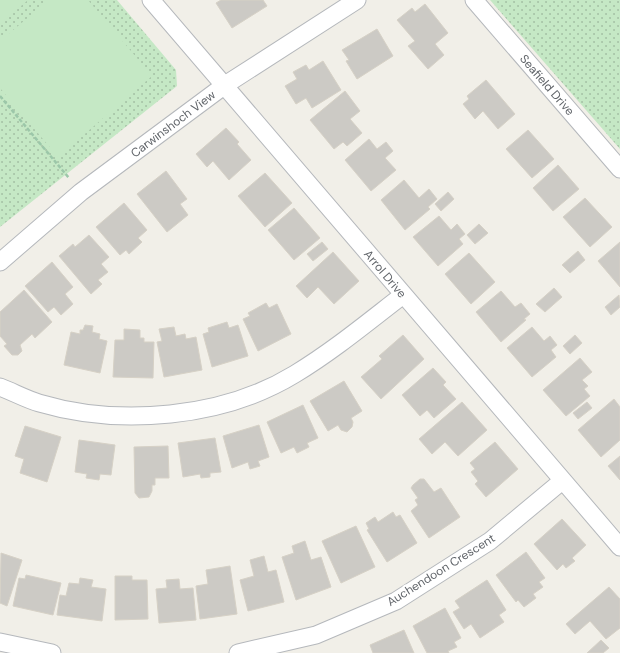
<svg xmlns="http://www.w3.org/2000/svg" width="620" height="653" font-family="'DM Sans',sans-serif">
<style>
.grass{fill:url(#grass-dots)}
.garden{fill:#c5e8c5}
.building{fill:#cccac5;stroke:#d6d1c6}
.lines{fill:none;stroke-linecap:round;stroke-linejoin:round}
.street-casing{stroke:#b5b8bc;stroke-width:19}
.path{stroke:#9cc7a9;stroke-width:2.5;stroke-dasharray:4 2;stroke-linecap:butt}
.street{stroke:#fff;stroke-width:17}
.labels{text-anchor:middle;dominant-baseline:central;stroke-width:4;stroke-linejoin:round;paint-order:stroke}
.street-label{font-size:12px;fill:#5f6368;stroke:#fff}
</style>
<defs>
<pattern id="grass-dots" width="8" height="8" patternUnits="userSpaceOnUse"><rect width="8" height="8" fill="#c5e8c5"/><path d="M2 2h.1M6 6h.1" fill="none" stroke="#a3c0a4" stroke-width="1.8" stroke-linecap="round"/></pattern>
</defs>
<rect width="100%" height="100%" fill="#f1efe8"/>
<g class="grass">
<path d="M0 0H117L176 70 177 86 0 227Z"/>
<path d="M490 0H620V149Z"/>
</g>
<g class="garden">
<path d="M0 0H28L0 24Z"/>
<path d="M49 0H88L152 76 58 157 0 88V41Z"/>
</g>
<g class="building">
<path d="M221 0H263L267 6 232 28 216 3Z"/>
<path d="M425 4 448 33 435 44 444 55 428 69 408 46 415 41 397 20 412 8 415 12Z"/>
<path d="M377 29 393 56 357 79 346 61 349 60 342 50Z"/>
<path d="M323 61 341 90 312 108 306 98 296 104 285 86 297 79 293 72 306 65 309 70Z"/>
<path d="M486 80 515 114 498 129 483 111 475 119 463 104 469 99 467 96Z"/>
<path d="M345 91 360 111 350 119 362 133 347 146 343 142 334 149 310 120Z"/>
<path d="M226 128 239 142 237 144 251 160 229 180 213 161 207 167 196 154Z"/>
<path d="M528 130 554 159 532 178 506 149Z"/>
<path d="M369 139 377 149 386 142 393 151 385 158 396 170 371 191 345 160Z"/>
<path d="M558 165 579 189 553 211 533 188Z"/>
<path d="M166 171 187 199 180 204 188 215 167 232 137 194Z"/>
<path d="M265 173 292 203 265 227 238 196Z"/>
<path d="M404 180 419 198 429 189 437 199 428 207 430 209 405 230 381 200Z"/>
<path d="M448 192 454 199 441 211 435 204Z"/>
<path d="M585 198 612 227 590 247 563 217Z"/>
<path d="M124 203 147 230 138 238 142 242 129 254 126 250 120 255 96 227Z"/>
<path d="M294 208 320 238 294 260 268 230Z"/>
<path d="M439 216 451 230 457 224 465 234 459 239 463 244 438 266 413 237Z"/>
<path d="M479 224 488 233 475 244 467 235Z"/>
<path d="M89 235 109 257 101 264 108 272 98 280 102 284 91 294 59 256 73 244 75 247Z"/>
<path d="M322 242 328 249 313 261 307 254Z"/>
<path d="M620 242V287L598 261Z"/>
<path d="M578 251 585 260 570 273 562 265Z"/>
<path d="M333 252 359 281 334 304 318 287 307 298 296 286Z"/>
<path d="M469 253 495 282 471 304 445 274Z"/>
<path d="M52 262 73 287 65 294 73 304 61 315 54 307 48 312 25 286Z"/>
<path d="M554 288 562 297 545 312 536 304Z"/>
<path d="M24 290 52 322 35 338 32 334 20 345 22 351 18 355H12L4 346 7 344 0 336V312Z"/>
<path d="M501 291 515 307 521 303 530 314 524 319 526 320 501 342 476 312Z"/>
<path d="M619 295 620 307 611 315 605 307Z"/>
<path d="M266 303 269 308 277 304 291 334 258 351 243 319 250 316 248 313Z"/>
<path d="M227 322 229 328 238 325 248 356 212 367 203 334 209 332 208 328Z"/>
<path d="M85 325 93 326 92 332 100 334 99 339 107 341 100 373 64 365 71 332 80 334V330H83Z"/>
<path d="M174 327 176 336 185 334 186 339 196 337 202 370 164 377 157 342 162 341 159 329Z"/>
<path d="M532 327 544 341 550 336 557 345 551 350 556 357 532 377 507 348Z"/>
<path d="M124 329 140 330V338H144V342H154L153 378 113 377 115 340H124Z"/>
<path d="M403 335 424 359 381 399 361 377 382 359 379 356Z"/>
<path d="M575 335 582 343 570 354 563 346Z"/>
<path d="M580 358 592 372 582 380 588 386 584 389 590 396 566 416 543 390Z"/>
<path d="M433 368 446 382 443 385 456 399 434 418 427 410 420 416 402 395Z"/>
<path d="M344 381 362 411 351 418 353 422 352 427 347 432 341 430 338 425 328 431 310 401Z"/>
<path d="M614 399 620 407V440L601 457 578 430Z"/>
<path d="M462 402 487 430 458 456 445 442 432 454 419 439Z"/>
<path d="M587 402 592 408 578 419 573 413Z"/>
<path d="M303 405 318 438 307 443 309 447 297 453 294 447 281 453 267 422Z"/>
<path d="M259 425 269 457 258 461 260 466 250 469 248 462 232 468 223 436Z"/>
<path d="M25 426 61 437 47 482 20 473 24 459 15 456Z"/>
<path d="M215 438 221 472 210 473V477L201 478 200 474 183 477 178 443Z"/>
<path d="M79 440 115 445 111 475 100 474 99 480 86 478 87 474 75 472Z"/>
<path d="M495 442 518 469 486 497 475 484 478 481 471 472 475 469 470 463Z"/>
<path d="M168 446 169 478H155V485H152V491L149 497 139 498 135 493 134 447Z"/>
<path d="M620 456V480L608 466Z"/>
<path d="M420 479H424L434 492 441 488 460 517 429 538 411 511 418 505 415 500 418 498 411 488 413 485Z"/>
<path d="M393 512 396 517 400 515 417 543 387 562 367 530 369 529 366 523 375 517 378 522Z"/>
<path d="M562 519 586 545 572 558 575 561 566 568 563 564 557 570 534 544Z"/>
<path d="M356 526 375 567 341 583 322 541Z"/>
<path d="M305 541 311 560 321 557 331 587 296 600 282 557 294 553 292 546Z"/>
<path d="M526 552 545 578 539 582 543 587 533 594 536 598 524 607 518 600 516 602 496 575Z"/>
<path d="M1 553 22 560 7 606 0 603Z"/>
<path d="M264 556 268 572 276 570 284 602 248 611 240 580 254 576 250 560Z"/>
<path d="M230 566 237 614 200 619 196 586 208 584 206 570Z"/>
<path d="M26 575 61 583 53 615 13 606 19 578 25 579Z"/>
<path d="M115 576H132V580H147L148 619 115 620Z"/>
<path d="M80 578 93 580 91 587 106 589 102 621 57 615 60 595 66 596 69 583 79 584Z"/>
<path d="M179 579 180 589 193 588 196 620 159 623 156 589 167 588 166 580Z"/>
<path d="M487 580 506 610 499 615 504 622 480 638 471 624 464 629 453 612 460 608 455 601Z"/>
<path d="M609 587 620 599V628L606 639 590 621 575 634 566 624Z"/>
<path d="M445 608 461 638 454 642 457 647 448 651 449 653H427L413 626Z"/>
<path d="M404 630 414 653H373L370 645Z"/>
<path d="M601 640 609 648 603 653H587Z"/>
</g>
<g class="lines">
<g class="street-casing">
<g id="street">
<path d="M151 0 620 547"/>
<path d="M474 0 620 169"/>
<path d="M0 262 81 192 225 85 357 0"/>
<path d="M0 387C13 392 26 399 39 403 120 427 223 418 295 374 333 351 368 322 403 295"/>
<path d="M0 642 52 653"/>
<path d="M238 653 316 635 396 601 490 541 562 481"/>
</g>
</g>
<path class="path" d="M0 96 69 178"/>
<use href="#street" class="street"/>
</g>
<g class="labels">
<g class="street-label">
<text transform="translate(547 85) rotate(49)">Seafield Drive</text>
<text transform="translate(173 124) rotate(-37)">Carwinshoch View</text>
<text transform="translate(385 274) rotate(50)">Arrol Drive</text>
<text transform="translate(441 570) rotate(-32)">Auchendoon Crescent</text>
</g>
</g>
</svg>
